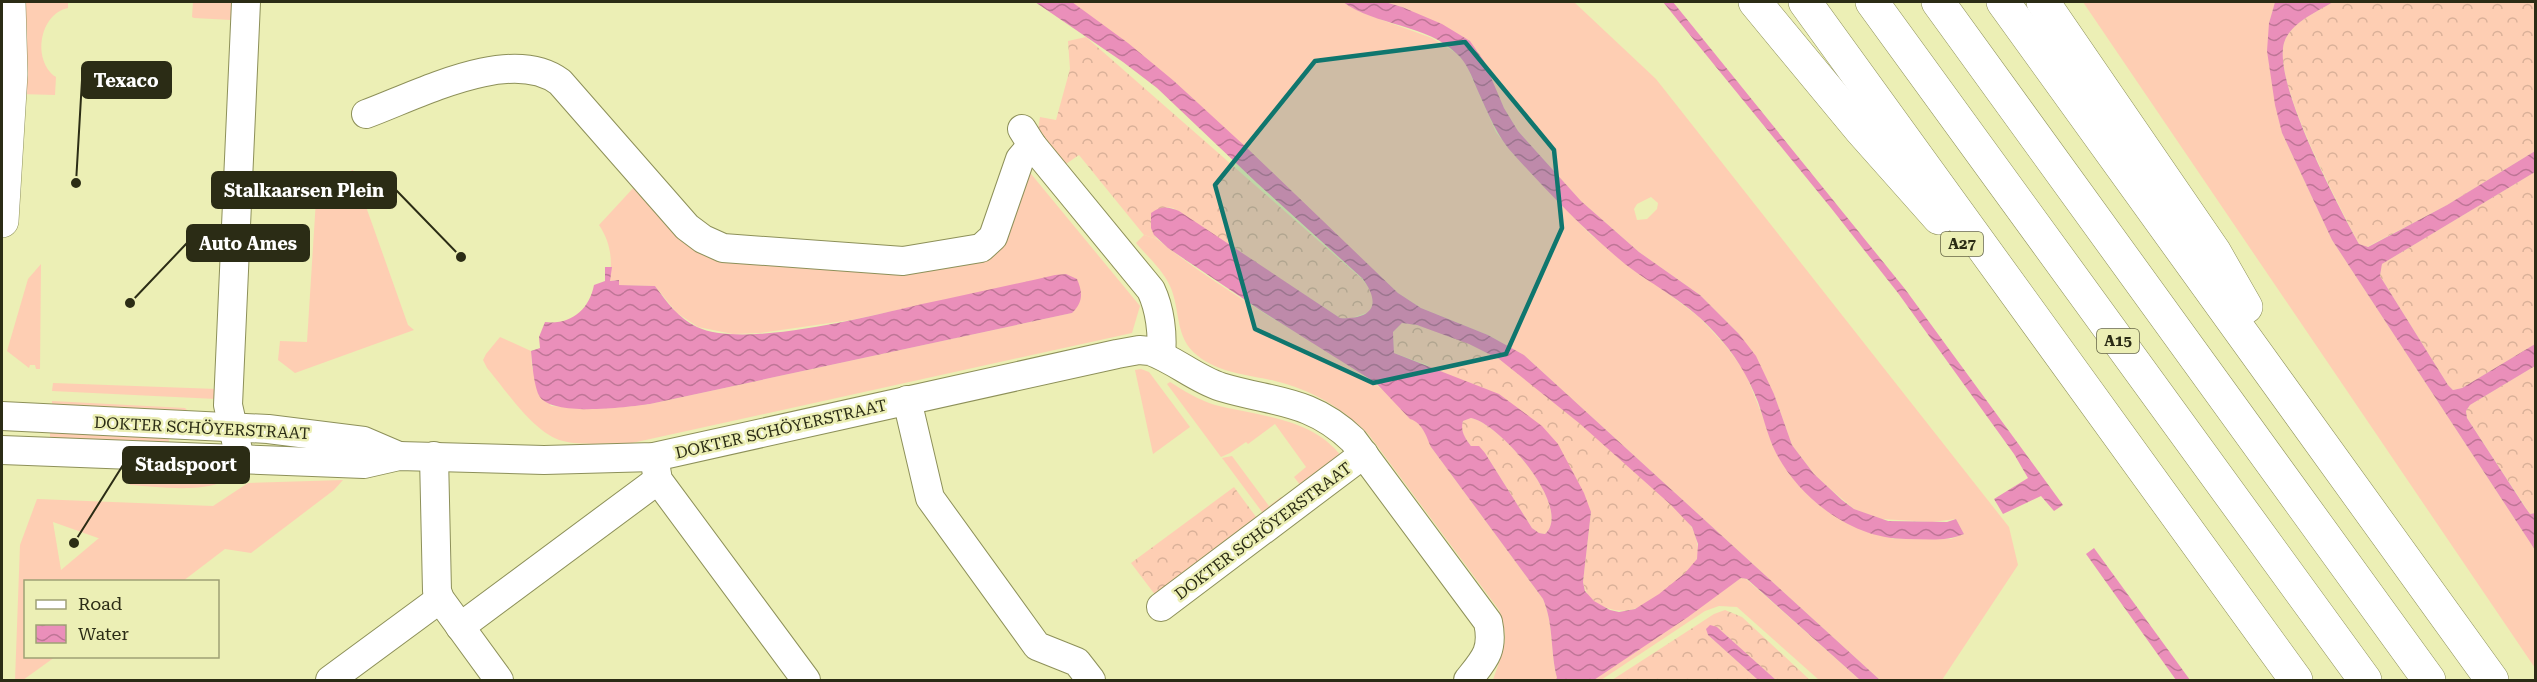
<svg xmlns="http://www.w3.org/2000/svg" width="2537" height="682" font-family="'Roboto Serif',serif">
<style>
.grass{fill:#feceb3;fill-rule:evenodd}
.forest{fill:url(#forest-crowns)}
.water{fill:url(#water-waves);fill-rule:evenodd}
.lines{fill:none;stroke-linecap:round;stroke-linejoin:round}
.minor-casing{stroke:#8d9059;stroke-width:30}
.secondary-casing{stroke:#8d9059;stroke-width:34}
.motorway-casing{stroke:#8d9059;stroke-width:34}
.minor{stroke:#fff;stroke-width:28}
.secondary{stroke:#fff;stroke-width:33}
.motorway{stroke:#fff;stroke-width:33}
.marked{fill:#0f766e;fill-opacity:0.2;stroke:#0f766e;stroke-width:4.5;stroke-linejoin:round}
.labels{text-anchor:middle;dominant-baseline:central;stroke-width:5;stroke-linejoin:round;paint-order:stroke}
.shield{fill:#ecefb5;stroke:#656645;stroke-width:1.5}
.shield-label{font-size:15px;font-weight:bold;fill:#2b2c15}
.street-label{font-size:16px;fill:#2b2c15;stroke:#ecefb5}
.leader{fill:none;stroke:#2b2c15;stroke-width:2}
.callout-dot{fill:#2b2c15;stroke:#ecefb5;stroke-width:2}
.callout{fill:#2b2c15;stroke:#2b2c15;stroke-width:2}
.callout-label{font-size:18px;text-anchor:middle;font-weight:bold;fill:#fff}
</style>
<defs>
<pattern id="forest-crowns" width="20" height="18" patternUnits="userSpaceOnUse" patternTransform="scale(1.5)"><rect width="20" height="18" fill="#feceb3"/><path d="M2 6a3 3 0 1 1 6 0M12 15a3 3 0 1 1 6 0" fill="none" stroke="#dab199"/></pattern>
<pattern id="water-waves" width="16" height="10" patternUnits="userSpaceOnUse" patternTransform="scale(1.5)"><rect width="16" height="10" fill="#ea8fba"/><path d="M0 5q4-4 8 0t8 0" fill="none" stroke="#be7596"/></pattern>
</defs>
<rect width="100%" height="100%" fill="#ecefb5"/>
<g class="grass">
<path d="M21 2H68V8C39 14 32 61 56 77L55 95 19 94Z"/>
<path d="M193 2H234L231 20 194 18 192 17Z"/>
<path d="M1072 2H1343L1360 12 1432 38 1456 53 1465 62 1496 132 1513 154 1591 235 1699 317 1726 346 1745 372 1778 455 1893 539H1951L1964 534 1956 519 1932 522 1881 519 1854 509 1828 487 1814 474 1792 445 1774 394 1739 334 1700 295 1639 252 1581 201 1518 131 1504 108 1478 51 1402 7 1385 2H1574L1656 79 2009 527 2018 565 1942 680H1880L1524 355 1488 335 1421 308 1398 293 1174 81ZM1651 197 1658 203 1657 209 1647 219 1637 220 1634 209 1637 204Z"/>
<path d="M2083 2H2275L2269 23 2282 133 2332 240 2535 550V668Z"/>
<path d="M1027 169 1140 306 1132 333 632 443C612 443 582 446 563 441 534 434 506 390 487 368L483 360 486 354 500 337 531 351 532 368 551 406C584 409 617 409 650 404L1072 313 1066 274 851 320 760 333 733 334 698 327 677 313 655 286 618 285 619 280 609 281C613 261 611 243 599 225L636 185 685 235 990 253Z"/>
<path d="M353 170 408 325 414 330 295 373 278 360 280 341 307 342 317 184Z"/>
<path d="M1144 235 1157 239C1189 265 1224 288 1259 310 1298 335 1423 402 1431 447L1543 599C1554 625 1550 651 1557 678L1555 680H1493C1502 652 1511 641 1499 610L1369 435C1343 408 1312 390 1275 381 1250 375 1219 373 1198 356 1174 338 1181 310 1170 286 1163 270 1147 256 1136 243Z"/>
<path d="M41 264 40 369H36L35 365H30L29 368 7 351 28 279Z"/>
<path d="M1141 369 1149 372 1190 427 1153 454 1135 370Z"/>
<path d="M1170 382C1184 391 1199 400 1215 405 1259 416 1313 418 1342 457L1301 486 1294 477 1306 467 1275 424 1248 444 1246 442 1230 453 1221 457 1167 384Z"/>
<path d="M53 383 217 389 216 399 52 391Z"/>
<path d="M52 401 185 408 187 410 52 408Z"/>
<path d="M50 431 168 437 169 441V443L50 441Z"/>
<path d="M1232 456 1269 506 1281 497 1283 498 1268 520 1222 458Z"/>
<path d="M130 468 227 471 230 474C219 496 152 486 130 485Z"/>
<path d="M343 480 334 490 251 553 225 549 183 581 26 582V656L55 657 23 680H15L20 545 37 499 213 506 248 483ZM53 522 98 538H99L61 570Z"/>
<path d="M1741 578 1746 579 1860 680H1819L1737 607 1719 606 1705 611 1601 680H1594Z"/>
</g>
<g class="forest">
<path d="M2333 2H2535V151L2447 205 2367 247 2359 244C2339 204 2273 84 2284 43 2290 23 2317 12 2333 2Z"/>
<path d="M1086 37 1361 278C1370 289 1378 298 1369 312L1352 318H1340L1173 208 1167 207 1154 235 1157 239 1144 235 1079 155 1063 166 1038 129 1040 117 1056 120 1070 69 1068 41Z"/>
<path d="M2535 172V344L2462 388 2453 390 2448 385 2380 276 2382 264Z"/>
<path d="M1402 323C1432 325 1475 343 1500 360 1552 394 1601 441 1647 483 1661 496 1682 511 1692 528 1696 536 1700 550 1697 559 1693 568 1682 576 1675 582 1650 602 1630 621 1598 604 1590 599 1585 592 1583 582L1591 512 1427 365 1394 353 1393 332Z"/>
<path d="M2535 366V513L2530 514 2467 418 2466 411 2470 405Z"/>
<path d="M1471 418C1499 423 1574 508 1545 534L1539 533 1532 528 1485 453 1471 446 1464 436 1461 427 1463 421Z"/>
<path d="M1234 487 1262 525 1159 600 1131 563Z"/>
<path d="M1725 610 1742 617 1810 680H1776L1717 627 1707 630 1708 635 1758 680H1612L1714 614Z"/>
</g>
<g class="water">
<path d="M1035 2H1072L1128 43 1174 81 1248 149 1398 293 1421 308 1488 335 1524 355 1880 680H1860L1747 579 1741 578 1688 617 1594 680H1555L1557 678C1550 651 1554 625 1543 599L1431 447C1427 438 1423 423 1410 419L1376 383 1260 310 1168 248 1154 235 1151 228V213C1161 206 1167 206 1179 211L1340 318C1373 320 1382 304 1362 278L1257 183 1157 88 1123 62ZM1402 323 1417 325 1469 344 1499 359 1579 423 1671 505 1692 527 1698 544 1697 559 1685 573 1659 594 1635 609 1619 612 1610 610 1594 601 1585 591 1583 582 1591 512 1584 493 1558 444 1542 426 1499 394 1394 353 1393 332ZM1471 418C1499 423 1574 508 1545 534L1539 533 1532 528 1485 453 1479 446H1471C1465 438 1460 431 1463 421Z"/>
<path d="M1343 2H1385L1402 7 1442 24 1470 41 1484 61 1504 108 1518 131 1581 201 1639 252 1700 295 1739 334 1756 356 1774 394 1792 445 1814 474 1842 500 1854 509 1888 521 1947 522 1956 519 1964 534C1946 542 1926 539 1906 539 1853 539 1801 500 1776 453 1768 437 1764 419 1758 402 1748 376 1734 353 1715 333 1690 304 1655 287 1625 264 1585 231 1550 194 1515 156 1497 137 1488 113 1477 89 1472 77 1467 63 1457 54 1427 24 1376 26 1343 2Z"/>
<path d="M1663 2H1673L1905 289 2063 505 2054 511 2041 496 2003 514 1994 499 2028 478 2014 454 1898 293 1831 208Z"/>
<path d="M2275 2H2333C2317 12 2290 23 2284 43 2273 84 2338 205 2359 244L2368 247 2447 205 2535 151V172L2382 264 2380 276 2448 385 2453 390 2462 388 2535 344V366L2470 405 2466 411 2467 418 2525 507 2530 514 2535 513V550L2332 240 2282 133 2275 105 2267 51 2269 23Z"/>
<path d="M605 267H612L610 281 619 280V285L655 286C667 302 678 318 697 327 744 349 870 316 922 304 966 295 1011 285 1055 275L1066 274 1077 279C1083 293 1083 302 1072 313L650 404C628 407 554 417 540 397 534 388 532 362 531 351L540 348 539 337 545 322C571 325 589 310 594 285L605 281Z"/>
<path d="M2094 548 2190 680H2176L2086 554Z"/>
<path d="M1710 625 1717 627 1776 680H1758L1708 635 1706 629Z"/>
</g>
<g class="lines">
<g class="minor-casing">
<g id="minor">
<path d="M366 114C418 95 511 45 560 82L687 227 703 239 723 248 903 261 981 248 993 237 1020 159 1032 145"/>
<path d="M1022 129 1032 145 1151 290C1160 309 1163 334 1161 355"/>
<path d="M907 400 930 498 1037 646 1077 662 1091 680"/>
<path d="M2 416 268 429 364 441 399 456"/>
<path d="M2 450 364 464 399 456 544 460 654 457 1117 354 1139 350 1150 351C1175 360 1196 379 1221 387 1274 403 1310 399 1353 440L1488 622C1494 650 1485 659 1468 680"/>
<path d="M434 456 437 591 440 599 499 680"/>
<path d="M654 457 658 480 806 680"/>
<path d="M240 459 228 405 246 2"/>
<path d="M1161 607 1364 454"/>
<path d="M460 627 658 480"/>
<path d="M330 680 440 599"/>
</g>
</g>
<g class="secondary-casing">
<path id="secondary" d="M2 221 11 74 9 2"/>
</g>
<g class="motorway-casing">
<g id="motorway">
<path d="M1755 2 1860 129 1939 218"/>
<path d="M1805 2 2296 680"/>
<path d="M1872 2 2365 680"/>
<path d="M1938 2 2429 680"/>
<path d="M2003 2 2492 680"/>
<path d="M2043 2 2214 251 2246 307"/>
</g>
</g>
<use href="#minor" class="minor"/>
<use href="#secondary" class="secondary"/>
<use href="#motorway" class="motorway"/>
</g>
<path class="marked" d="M1465 42 1554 150 1562 228 1506 354 1373 383 1255 329 1215 185 1315 61Z"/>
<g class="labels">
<g class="shield">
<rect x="1941" y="232" width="42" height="24" rx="4.5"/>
<rect x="2097" y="329" width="42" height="24" rx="4.5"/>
</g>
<g class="shield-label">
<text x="1962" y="244">A27</text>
<text x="2118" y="341">A15</text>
</g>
<g class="street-label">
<text transform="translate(202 428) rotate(3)">DOKTER SCHÖYERSTRAAT</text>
<text transform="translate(781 429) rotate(-13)">DOKTER SCHÖYERSTRAAT</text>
<text transform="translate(1263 531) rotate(-37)">DOKTER SCHÖYERSTRAAT</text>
</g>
</g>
<path class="leader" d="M76 183L82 80M461 257L396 190M130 303L187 243M74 543L123 465"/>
<g class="callout-dot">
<circle cx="76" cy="183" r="6"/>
<circle cx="461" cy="257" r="6"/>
<circle cx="130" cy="303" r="6"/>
<circle cx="74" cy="543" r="6"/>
</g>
<g class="callout">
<rect x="82" y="62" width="89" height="36" rx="6"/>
<rect x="212" y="172" width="184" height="36" rx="6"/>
<rect x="187" y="225" width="122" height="36" rx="6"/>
<rect x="123" y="447" width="126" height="36" rx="6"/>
</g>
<g class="callout-label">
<text x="126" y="87">Texaco</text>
<text x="304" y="197">Stalkaarsen Plein</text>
<text x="248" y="250">Auto Ames</text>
<text x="186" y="471">Stadspoort</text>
</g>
<rect width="2537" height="682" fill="none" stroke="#2b2c15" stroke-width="6"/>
<rect x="24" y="580" width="195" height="78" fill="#ecefb5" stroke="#9fa175" stroke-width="1.5"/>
<rect x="36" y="600" width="30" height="9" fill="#ffffff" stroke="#9fa175" stroke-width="1.5"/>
<text x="78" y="610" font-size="18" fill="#2b2c15">Road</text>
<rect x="36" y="625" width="30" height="18" fill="url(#water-waves)" stroke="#9fa175" stroke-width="1.5"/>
<text x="78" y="640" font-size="18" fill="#2b2c15">Water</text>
</svg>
